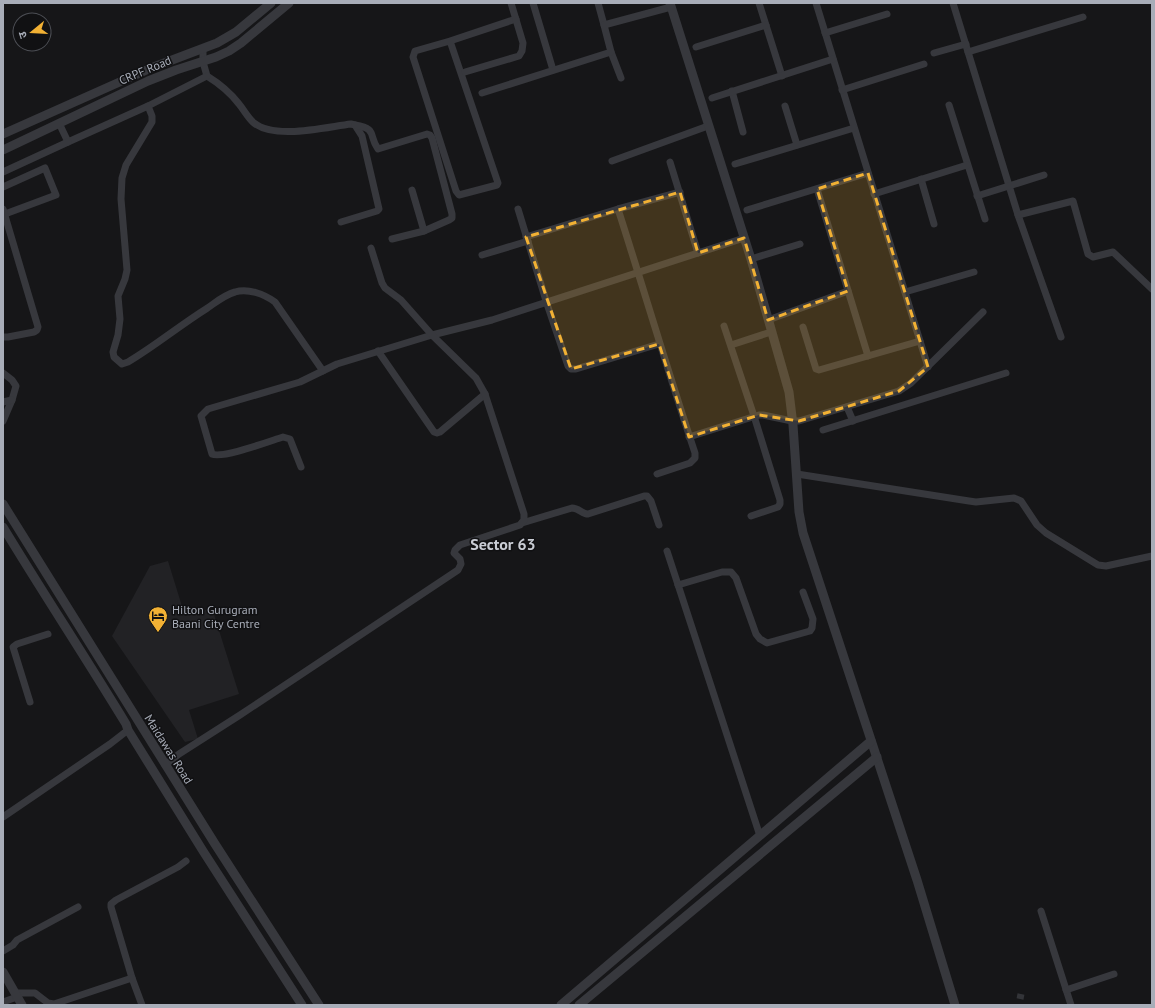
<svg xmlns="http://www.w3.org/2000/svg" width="1155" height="1008" font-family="'PT Sans','Noto Sans Devanagari',sans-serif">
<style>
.built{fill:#222225}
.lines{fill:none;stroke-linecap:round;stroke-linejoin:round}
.minor-tunnel{stroke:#333438;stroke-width:7;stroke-dasharray:7 3.5;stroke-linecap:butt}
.minor{stroke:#37383d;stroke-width:7}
.tertiary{stroke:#37383d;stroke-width:9}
.marked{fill:#f2b134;fill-opacity:0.2;stroke:#f2b134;stroke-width:3;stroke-dasharray:8 5;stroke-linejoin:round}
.labels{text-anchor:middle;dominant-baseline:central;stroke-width:3;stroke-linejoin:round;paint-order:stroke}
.street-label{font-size:12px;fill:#a8adb8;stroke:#111113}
.poi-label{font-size:12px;fill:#a8adb8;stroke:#111113;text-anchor:start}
.district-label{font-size:16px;font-weight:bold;fill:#c9ccd4;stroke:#111113}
</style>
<rect width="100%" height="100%" fill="#161618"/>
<path class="built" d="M168 561 185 616 212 608 239 694 189 710 198 739 185 742 112 636 150 566Z"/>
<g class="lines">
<path class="minor-tunnel" d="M1020 999 1021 994"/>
<g class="minor">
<path d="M533 3 553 70"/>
<path d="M598 3 604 25"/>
<path d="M759 3 782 76"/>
<path d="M816 3 928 367"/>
<path d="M953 3 1018 215 1061 337"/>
<path d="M825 33 887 14"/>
<path d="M450 41 498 183 497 185 459 195 456 191 413 57 415 51 450 41 516 19"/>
<path d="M696 47 766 25"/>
<path d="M203 48V62L207 76C220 84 229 91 239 104 244 110 248 118 254 123 275 140 326 127 351 124L355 125 362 136 379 209 377 211 341 222"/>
<path d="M611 52 621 78"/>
<path d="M968 52 1083 17"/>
<path d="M934 53 966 44"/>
<path d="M465 72 519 56 522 51 523 43 511 3"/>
<path d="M842 90 924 64"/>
<path d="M732 91 743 132"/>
<path d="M482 93 611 52 604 25 671 7"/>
<path d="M712 98 833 59"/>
<path d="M949 105 985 219"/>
<path d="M148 106 207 76"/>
<path d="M785 106 797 145"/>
<path d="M59 123 68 142 148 106 152 116V122L126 165 122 178 121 199 127 270 125 279 118 296 120 319 118 335 113 352 114 357 122 364 128 362C155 346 179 326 206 309 215 303 224 295 235 292 248 288 264 294 275 302L323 371"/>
<path d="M355 125C378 129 368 135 378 149L427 134 430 135 432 138 452 214V218L449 220 424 231 392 239"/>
<path d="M612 161 708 126"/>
<path d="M670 162 698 253"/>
<path d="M735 164 854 128"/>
<path d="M3 172 68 142"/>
<path d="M921 179 934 224"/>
<path d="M3 187 45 168 56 195 5 214"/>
<path d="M817 189 868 356"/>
<path d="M412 190 424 231"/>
<path d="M874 194 967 165"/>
<path d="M977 196 1044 175"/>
<path d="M3 209 38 327 37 330 34 332 8 337H3"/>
<path d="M518 209 547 304 568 366 571 369H576L659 344"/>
<path d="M618 209C644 290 668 372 695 453V458L690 463 657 474"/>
<path d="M747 210 868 173"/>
<path d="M1018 215 1073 201 1088 254 1093 257 1113 252 1152 289"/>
<path d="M526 237 618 209 680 192"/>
<path d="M482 255 528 241"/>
<path d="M751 259 800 244"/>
<path d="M905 292 974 272"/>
<path d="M768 320 848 291"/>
<path d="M724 326 754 416 780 500V504L778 507 751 516"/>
<path d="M803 327 816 369 819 370 920 341"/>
<path d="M731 345 771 332"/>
<path d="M378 351 434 432 437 433 440 432 485 394"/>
<path d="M3 373 12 380 16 386 12 400 3 421"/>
<path d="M3 402 12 400"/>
<path d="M847 407 853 421"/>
<path d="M823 430 1006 373"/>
<path d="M689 437 759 415H763L792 421H799L899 391 911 383 983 312"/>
<path d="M301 467 290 439 283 437C270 441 222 459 212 454L201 416 208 409 300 382 337 364 432 335 492 320 744 238"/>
<path d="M797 474 969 501 976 502 1014 498 1021 501 1037 525 1046 533 1098 565 1106 566 1152 556"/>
<path d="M522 523 572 508C579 508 582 514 588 514L644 496H647L651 501 659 525"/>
<path d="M667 551 760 836"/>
<path d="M678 585 722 572H731L736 578 756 634 760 639 767 643 810 631 812 628 813 619 803 592"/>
<path d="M30 702 13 647 17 644 48 634"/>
<path d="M165 765 179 754 240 715 458 570 461 564 460 559 454 553 455 550 460 545 520 525 524 520V514L485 394 476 378 432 335 401 300 385 288 382 283 371 248"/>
<path d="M3 817 110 744 128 730"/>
<path d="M1041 911 1071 1005"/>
<path d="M3 951 13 945 17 940 78 907"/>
<path d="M132 978 111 907V904L116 900 178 867 186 861"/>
<path d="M1066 990 1114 974"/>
<path d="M15 993H35L48 1003 54 1004 132 978 142 1005"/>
<path d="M3 1002 17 997"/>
</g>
<g class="tertiary">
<path d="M670 3 751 259 789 392 793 425 799 512 803 533 917 880 955 1005"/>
<path d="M3 134 151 68 217 43 236 32 271 3"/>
<path d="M3 150 148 81 176 70 216 57 229 51 241 43 289 3"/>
<path d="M3 504 215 844 319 1005"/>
<path d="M3 527C43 593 86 658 126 724L128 730 203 851 302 1005"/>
<path d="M3 972 22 1005"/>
<path d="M561 1005 871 741"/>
<path d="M579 1005 877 757"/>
</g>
</g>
<path class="marked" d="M868 173 928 367 899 391 799 421 759 415 689 437 659 344 571 369 526 237 680 192 698 253 744 238 768 320 848 291 817 189Z"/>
<defs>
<g id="hotel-pin" transform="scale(1)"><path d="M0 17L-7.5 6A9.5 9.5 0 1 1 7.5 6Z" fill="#f2b134" stroke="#111113"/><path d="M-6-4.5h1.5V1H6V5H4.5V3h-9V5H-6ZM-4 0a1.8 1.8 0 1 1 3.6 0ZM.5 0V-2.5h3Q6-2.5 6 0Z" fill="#111"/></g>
</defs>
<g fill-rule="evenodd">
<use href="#hotel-pin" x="158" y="616"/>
</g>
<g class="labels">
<g class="street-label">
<text transform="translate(145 70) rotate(-23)">CRPF Road</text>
<text transform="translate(169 749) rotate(58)">Maidawas Road</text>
</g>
<g class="poi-label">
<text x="172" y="609">Hilton Gurugram<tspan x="172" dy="14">Baani City Centre</tspan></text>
</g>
<g class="district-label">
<text x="503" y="544">Sector 63</text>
</g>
</g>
<rect width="1155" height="1008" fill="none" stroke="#a8adb8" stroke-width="8"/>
<g transform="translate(32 32) rotate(252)"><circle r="19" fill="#111113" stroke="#4d4f55"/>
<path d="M0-3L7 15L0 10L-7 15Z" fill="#f2b134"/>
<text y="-6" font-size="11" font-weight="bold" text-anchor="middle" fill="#a8adb8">उ</text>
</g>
</svg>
